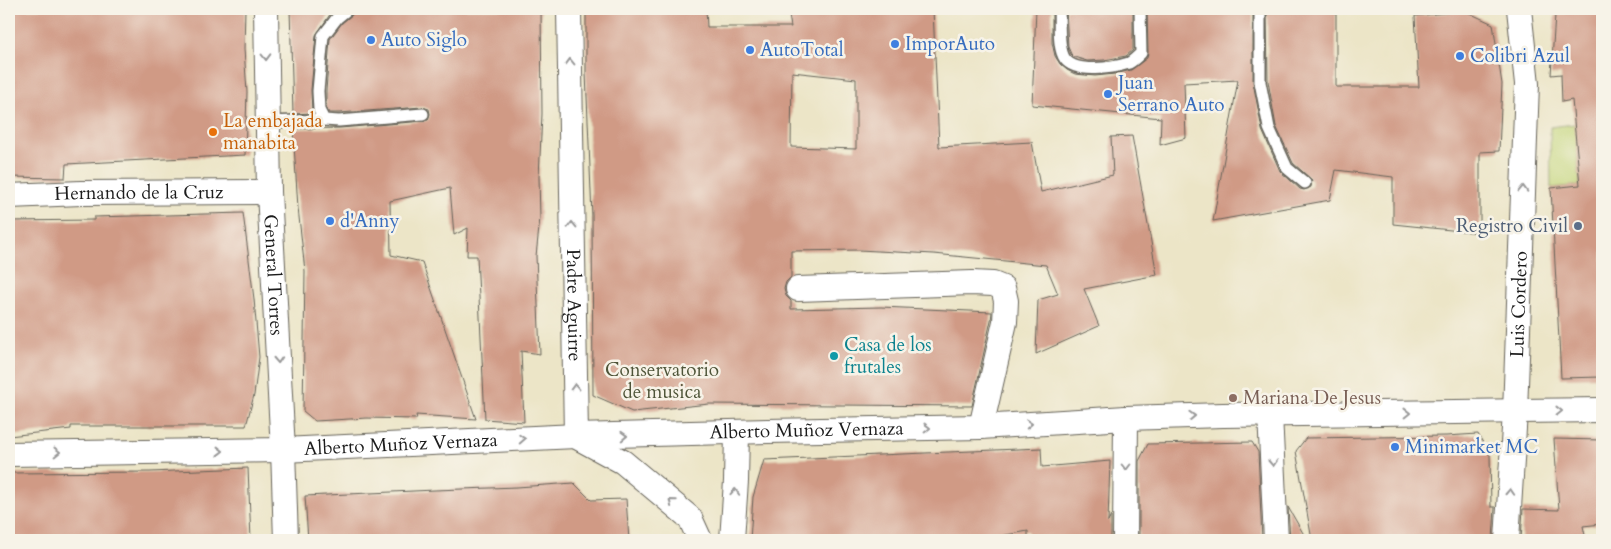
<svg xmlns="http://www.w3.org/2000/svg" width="1611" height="549" font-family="Cardo,serif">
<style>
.green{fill:#c3d578;stroke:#70784a}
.building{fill:#d09a85;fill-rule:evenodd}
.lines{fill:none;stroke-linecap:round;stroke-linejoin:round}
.lane-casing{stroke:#656258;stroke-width:14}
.street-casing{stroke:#656258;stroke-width:26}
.lane{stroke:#fff;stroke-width:11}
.street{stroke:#fff;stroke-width:24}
.oneway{stroke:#999}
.shop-dot{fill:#3f7fe0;stroke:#f7f3e8;stroke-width:2}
.food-dot{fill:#e8710a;stroke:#f7f3e8;stroke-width:2}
.service-dot{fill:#5c6f8a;stroke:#f7f3e8;stroke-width:2}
.culture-dot{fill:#0f9aa8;stroke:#f7f3e8;stroke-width:2}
.education-dot{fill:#8d6e63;stroke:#f7f3e8;stroke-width:2}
.labels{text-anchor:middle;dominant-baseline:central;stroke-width:5;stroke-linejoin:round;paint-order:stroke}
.shop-label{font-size:19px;fill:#366cbe;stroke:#f7f3e8;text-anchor:start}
.food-label{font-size:19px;fill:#c56008;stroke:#f7f3e8;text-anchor:start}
.street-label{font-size:19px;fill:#1c1c1c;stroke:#f7f3e8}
.service-label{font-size:19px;fill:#4e5e75;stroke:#f7f3e8;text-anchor:end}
.culture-label{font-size:19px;fill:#0d838f;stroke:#f7f3e8;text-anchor:start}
.park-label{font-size:19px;fill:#4e5438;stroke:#f7f3e8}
.education-label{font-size:19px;fill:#785e54;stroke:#f7f3e8;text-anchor:start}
</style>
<rect width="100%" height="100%" fill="#f7f3e8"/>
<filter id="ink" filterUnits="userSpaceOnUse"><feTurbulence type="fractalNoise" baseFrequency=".02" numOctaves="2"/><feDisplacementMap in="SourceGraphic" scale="10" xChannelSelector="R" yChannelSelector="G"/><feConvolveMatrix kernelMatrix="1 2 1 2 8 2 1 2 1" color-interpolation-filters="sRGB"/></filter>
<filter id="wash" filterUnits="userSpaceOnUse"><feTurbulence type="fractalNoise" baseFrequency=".0096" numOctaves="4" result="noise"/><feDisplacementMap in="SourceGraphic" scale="20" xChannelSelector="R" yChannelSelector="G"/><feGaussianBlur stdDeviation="1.12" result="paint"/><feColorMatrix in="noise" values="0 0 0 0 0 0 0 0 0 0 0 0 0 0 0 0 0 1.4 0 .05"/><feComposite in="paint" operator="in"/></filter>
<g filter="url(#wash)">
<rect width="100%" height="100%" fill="#ece5c7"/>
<path class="green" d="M1575 124 1580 185 1551 188 1550 127Z"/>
<g id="blocks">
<g class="building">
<path d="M9 9H245L244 49 247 92 245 155 66 164 65 178 9 177Z"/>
<path d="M290 9H336L331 13 316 35 311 90 312 113 293 114Z"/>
<path d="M355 9H541L542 114 539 177 540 218 536 256 540 354 521 351 524 422 485 419 477 256H467L468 228 454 235 450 188 390 201 391 255 422 262 476 419 416 415 417 419 367 418 315 421 303 411 305 271 298 208 293 129 340 128 424 121 428 120 430 114 429 109 422 107 339 113H329L326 108V91L330 39 342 23 353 14Z"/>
<path d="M586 9H706L707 27H791L788 9H933L939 147 1032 142 1041 192 1113 175 1111 137 1132 136 1157 275 1084 289 1099 326 1036 354 1038 300 1058 294 1046 265 934 254 859 250 791 251V277L786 282 784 289 786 296 791 301V309L881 307 992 312 991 320 972 406 709 404 632 412 593 395 592 216 586 73ZM792 72 856 79V149L791 147Z"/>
<path d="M1036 9H1052V43L1055 56 1060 64 1067 70 1075 74 1095 76 1115 74 1131 70 1147 58 1148 53 1147 9H1253V82L1262 130 1280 171 1300 189 1304 190 1311 187 1312 180 1293 163 1276 126 1268 81 1267 9 1336 12V87H1419L1415 16 1465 11 1493 24 1502 84 1499 151 1480 152V233L1393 224V177L1336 170 1330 200 1213 221 1238 80 1184 83 1186 138 1160 145 1161 118 1032 105Z"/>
<path d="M1066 9H1133V50L1126 56 1104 60 1087 61 1074 57 1071 54 1068 47Z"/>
<path d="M1591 9H1602V377L1561 378 1551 188 1580 185 1572 100 1562 102 1561 74 1551 75 1555 15Z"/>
<path d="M243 213 254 299 259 357 254 395 246 426H71V429L9 436V221L94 220V217Z"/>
<path d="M1478 434 1490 455 1491 507H1495L1493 540H1312L1296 451 1306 438 1446 436Z"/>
<path d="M1554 439 1602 440V524L1583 526 1586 540H1521L1523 509 1559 510Z"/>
<path d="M1252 442 1258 452 1262 540H1139V461L1148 444Z"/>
<path d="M1041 448 1042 467 1110 461 1108 522 1111 516V540H1028V531L984 539 867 540 832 538V540H750L753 497 764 460Z"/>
<path d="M248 468 251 540H9V473L150 472Z"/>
<path d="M574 483 591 500 626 499 629 540H308L305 496 435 490 517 487Z"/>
<path d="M1288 507 1307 540H1290Z"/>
</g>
</g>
</g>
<g filter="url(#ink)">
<use href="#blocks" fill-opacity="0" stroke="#656258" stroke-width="1"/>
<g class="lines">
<g class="lane-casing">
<g id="lane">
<path d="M348 9 337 18 323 36 318 91 319 110 324 120 339 121 423 114"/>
<path d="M1059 9C1060 22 1057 48 1065 59 1076 74 1113 68 1129 63 1133 61 1137 57 1141 53L1140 9"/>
<path d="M1260 9V82L1269 128 1287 168 1305 183"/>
<path d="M268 122 324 120"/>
</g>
</g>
<g class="street-casing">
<g id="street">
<path id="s1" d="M266 9 269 192 283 450 286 540"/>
<path id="s2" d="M569 9 576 436"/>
<path id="s3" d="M9 196 81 193 269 192"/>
<path d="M798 289 972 283 993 284 1003 288 1006 301 1005 322 981 427"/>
<path d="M1270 414 1276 540"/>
<path d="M577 437 623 462 690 518 700 540"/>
<path id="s4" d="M9 454 283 450 576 436 768 431 981 427 1126 418 1223 415 1602 410"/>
<path d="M732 540 736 481 737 432"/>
<path d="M1125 540 1126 418"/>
<path id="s5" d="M1507 540 1515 412 1527 84 1519 9"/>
</g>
</g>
<use href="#lane" class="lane"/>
<use href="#street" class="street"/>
</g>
<defs><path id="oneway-chevron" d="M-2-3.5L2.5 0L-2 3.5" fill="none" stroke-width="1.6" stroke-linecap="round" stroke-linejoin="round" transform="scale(1.25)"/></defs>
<g class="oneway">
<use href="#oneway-chevron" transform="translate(266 57) rotate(89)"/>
<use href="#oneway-chevron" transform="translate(570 62) rotate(-91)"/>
<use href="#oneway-chevron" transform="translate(1523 189) rotate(-88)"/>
<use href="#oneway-chevron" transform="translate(572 225) rotate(-91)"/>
<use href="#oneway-chevron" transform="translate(278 360) rotate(87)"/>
<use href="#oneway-chevron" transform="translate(575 387) rotate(-91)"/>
<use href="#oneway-chevron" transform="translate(1559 411) rotate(-1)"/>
<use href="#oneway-chevron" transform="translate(1407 413) rotate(-1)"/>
<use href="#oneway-chevron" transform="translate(1192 416) rotate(-2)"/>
<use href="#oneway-chevron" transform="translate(1029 424) rotate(-3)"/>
<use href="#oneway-chevron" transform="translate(927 428) rotate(-1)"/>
<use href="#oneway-chevron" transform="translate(624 436) rotate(-2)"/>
<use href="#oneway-chevron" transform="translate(522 439) rotate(-3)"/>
<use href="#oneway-chevron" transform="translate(220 451)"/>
<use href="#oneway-chevron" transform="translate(57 452) rotate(-1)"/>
<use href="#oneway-chevron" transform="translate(1273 463) rotate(87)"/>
<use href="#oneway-chevron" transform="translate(1126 467) rotate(90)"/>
<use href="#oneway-chevron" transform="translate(735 492) rotate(-86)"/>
<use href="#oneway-chevron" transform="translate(1510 492) rotate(-87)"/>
<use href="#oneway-chevron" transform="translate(672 502) rotate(-141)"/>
</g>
</g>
<g class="shop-dot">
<circle cx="371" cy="40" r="5"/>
<circle cx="895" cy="44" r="5"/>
<circle cx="750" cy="50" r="5"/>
<circle cx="1460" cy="56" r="5"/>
<circle cx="1108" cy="94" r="5"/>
<circle cx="330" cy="221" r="5"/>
<circle cx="1395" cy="447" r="5"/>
</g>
<circle class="food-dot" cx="213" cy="132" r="5"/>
<circle class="service-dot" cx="1578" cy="226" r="5"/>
<circle class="culture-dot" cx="834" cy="356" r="5"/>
<circle class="education-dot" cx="1233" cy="398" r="5"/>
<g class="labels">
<g class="shop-label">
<text x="381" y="40">Auto Siglo</text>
<text x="905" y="44">ImporAuto</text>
<text x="760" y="50">AutoTotal</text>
<text x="1470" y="56">Colibri Azul</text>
<text x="1118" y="83">Juan<tspan x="1118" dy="22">Serrano Auto</tspan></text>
<text x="340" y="221">d'Anny</text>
<text x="1405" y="447">Minimarket MC</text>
</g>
<g class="food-label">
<text x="223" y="121">La embajada<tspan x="223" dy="22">manabita</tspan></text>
</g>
<g class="street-label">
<text stroke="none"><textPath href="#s3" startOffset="130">Hernando de la Cruz</textPath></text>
<text stroke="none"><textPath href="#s1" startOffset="266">General Torres</textPath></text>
<text stroke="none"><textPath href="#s5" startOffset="236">Luis Cordero</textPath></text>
<text stroke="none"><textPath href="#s2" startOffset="296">Padre Aguirre</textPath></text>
<text stroke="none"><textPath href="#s4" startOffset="798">Alberto Muñoz Vernaza</textPath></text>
<text stroke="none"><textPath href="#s4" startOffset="392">Alberto Muñoz Vernaza</textPath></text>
</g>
<g class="service-label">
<text x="1568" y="226">Registro Civil</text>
</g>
<g class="culture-label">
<text x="844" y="345">Casa de los<tspan x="844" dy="22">frutales</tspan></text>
</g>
<g class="park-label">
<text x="662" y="370">Conservatorio<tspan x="662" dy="22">de musica</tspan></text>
</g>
<g class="education-label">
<text x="1243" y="398">Mariana De Jesus</text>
</g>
</g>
<rect width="1611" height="549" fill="none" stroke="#f7f3e8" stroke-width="30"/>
</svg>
